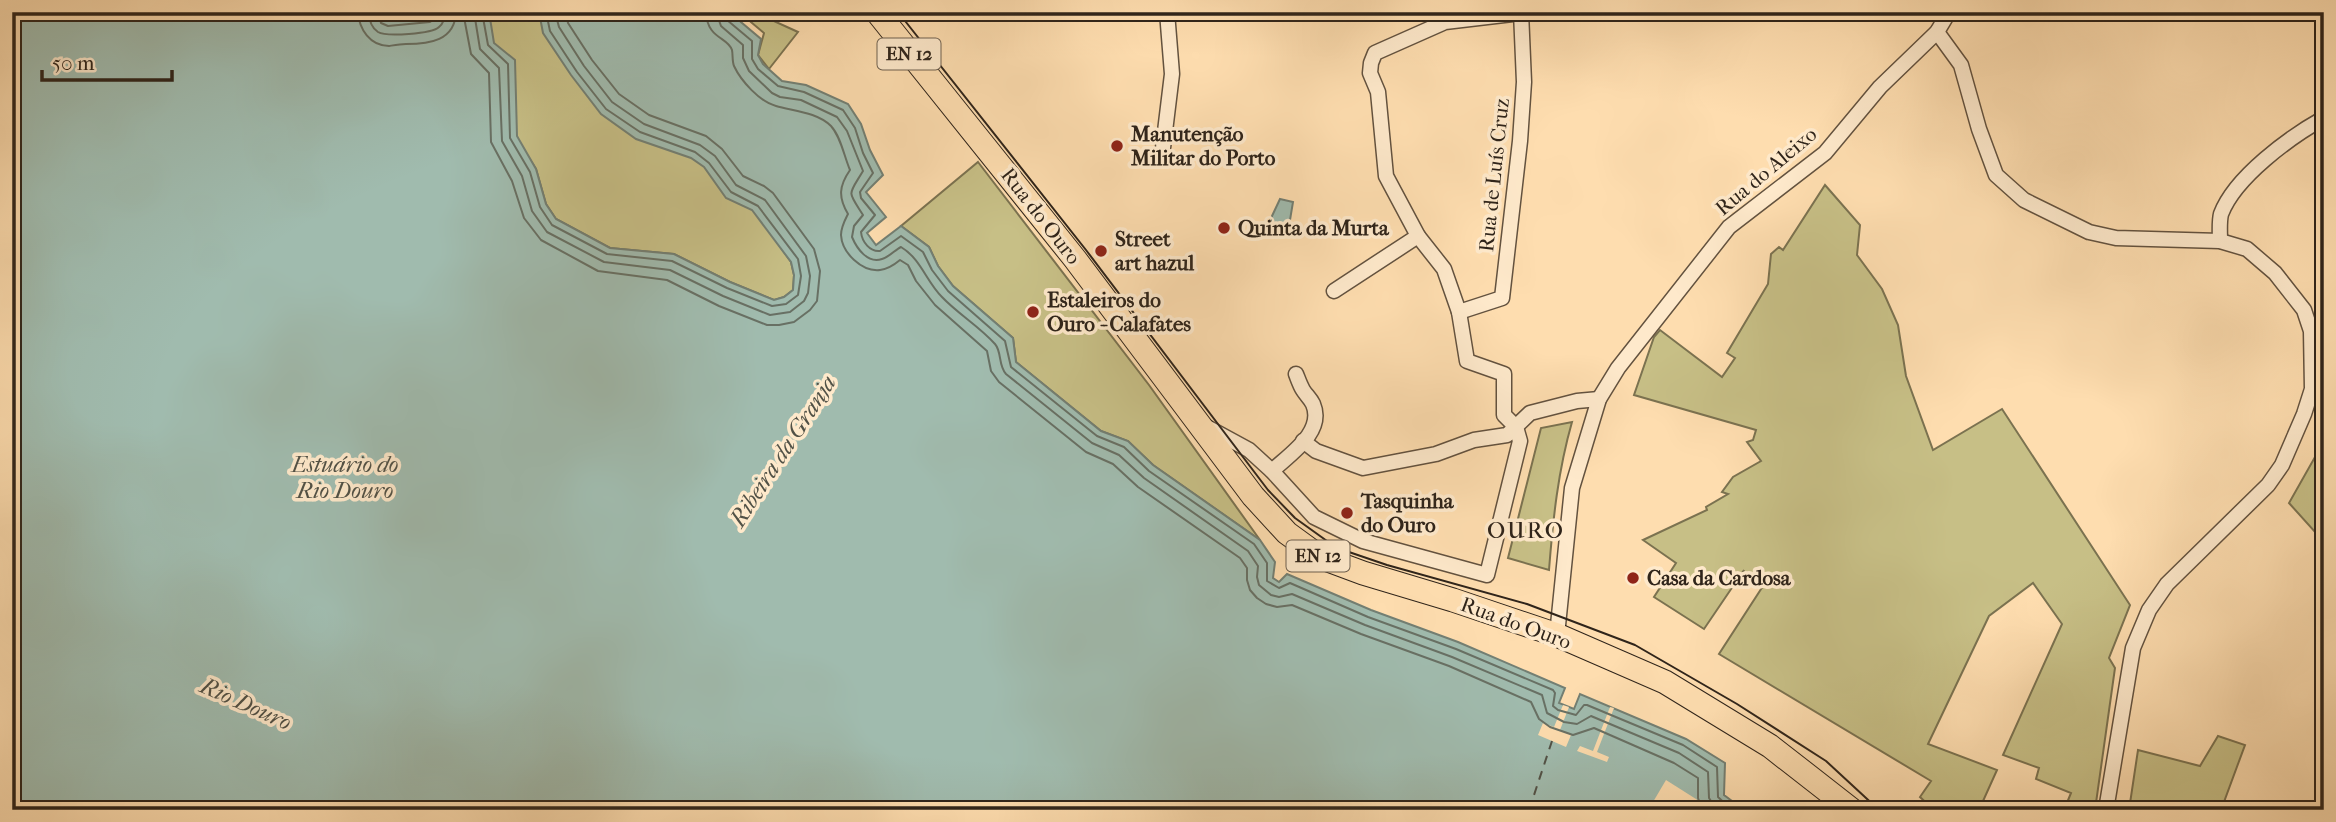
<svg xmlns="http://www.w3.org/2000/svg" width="2336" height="822" font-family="'IM FELL French Canon',serif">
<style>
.green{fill:#c7bf86;stroke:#7b7250;stroke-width:2}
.water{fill:#a0bbae;stroke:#737f73;stroke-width:2}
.pier{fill:#feddaf}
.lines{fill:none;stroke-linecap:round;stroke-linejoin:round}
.shore{stroke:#687064;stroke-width:2}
.ferry{stroke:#515146;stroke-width:2;stroke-dasharray:9 7;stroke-linecap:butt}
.minor-casing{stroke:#63523f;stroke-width:17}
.primary-casing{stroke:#2f241a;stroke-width:25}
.minor{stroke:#fee9cb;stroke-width:14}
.primary{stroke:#feddaf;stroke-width:23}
.tram{stroke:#2f241a;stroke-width:2}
.poi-dot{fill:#8f2418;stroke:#fee9cb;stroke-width:2.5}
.labels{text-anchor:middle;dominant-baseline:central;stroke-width:7;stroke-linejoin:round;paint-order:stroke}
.shield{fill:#fee9cb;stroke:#6d5f4f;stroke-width:2}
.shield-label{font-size:19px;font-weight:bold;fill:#2f241a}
.poi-label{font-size:21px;font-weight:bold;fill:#2f241a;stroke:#fee9cb;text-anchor:start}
.street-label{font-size:21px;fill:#2f241a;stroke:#fee9cb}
.water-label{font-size:23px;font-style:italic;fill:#515146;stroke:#fee9cb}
.neighbourhood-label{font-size:23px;letter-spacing:2px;fill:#2f241a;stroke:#fee9cb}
</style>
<rect width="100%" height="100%" fill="#feddaf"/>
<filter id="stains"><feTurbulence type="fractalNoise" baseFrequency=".00286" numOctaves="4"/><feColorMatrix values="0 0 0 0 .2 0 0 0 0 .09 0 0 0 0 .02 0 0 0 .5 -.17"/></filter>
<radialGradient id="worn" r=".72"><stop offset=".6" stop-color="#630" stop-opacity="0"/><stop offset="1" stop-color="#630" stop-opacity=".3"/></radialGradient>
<g class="green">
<path d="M384 12H580L716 156 791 262 794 275 793 290 784 297 774 300 730 282 674 254 610 248 556 219 546 204 536 169 527 155 402 55Z"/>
<path d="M739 12H754L798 32 769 69 758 55 764 33Z"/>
<path d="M978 162 1149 385 1260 540 1153 465 1128 441 1101 431 1016 362 1013 338 953 286 938 266 929 247 901 226Z"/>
<path d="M1825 185 1860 225 1857 255 1882 289 1898 325 1906 376 1933 450 2002 409 2130 605 2109 658 2115 668 2095 810H2064L2071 793 2036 779 2039 768 2003 755 2062 624 2033 583 1989 616 1928 744 1997 770 1979 810H1934L1920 797 1931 781 1719 654 1763 586 1743 573 1744 570 1704 629 1654 597 1676 563 1643 540 1707 510 1706 507 1728 494 1722 492 1733 477 1761 461 1747 442 1753 440 1756 430 1634 395 1654 337 1660 330 1722 377 1735 358 1727 353 1768 284 1771 254 1779 247 1783 250Z"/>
<path d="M1572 422C1558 471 1553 519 1549 570L1508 558 1541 428Z"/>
<path d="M2315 457 2324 458V542L2289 503Z"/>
<path d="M2218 736 2245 745 2221 810H2129L2138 750 2200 766Z"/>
</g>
<g class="water">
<path d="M12 12H384L387 20 394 17H417L441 12H489L494 43 515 60 517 136 536 169 546 204 556 219 610 248 674 254 730 282 774 300 784 297 793 290 794 275 791 262 752 210 726 198 704 167 691 158 636 139 601 114 571 75 543 33 539 12H729L761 39 758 55 763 64 782 81 806 85 848 104 861 124 870 150 883 175 866 192 886 217 867 233 876 245 901 226 929 247 938 266 953 286 1013 338 1016 362 1101 431 1128 441 1153 465 1260 540 1275 562 1273 578 1279 582 1287 574 1371 610 1458 642 1565 688 1559 703 1574 709 1580 694 1686 739 1725 763 1724 795 1744 810H12Z"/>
<path d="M1280 199 1293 202 1288 232 1271 231 1272 216Z"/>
</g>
<g class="pier">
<path d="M1563 705 1569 707 1560 730 1571 735 1566 747 1538 735 1543 723 1554 727Z"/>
<path d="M1610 707 1614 708 1597 752 1609 757 1607 762 1577 751 1580 746 1593 751Z"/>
<path d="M1666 780 1696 799 1712 810H1666L1653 802Z"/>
</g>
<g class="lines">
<g class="shore">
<path d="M358 12C359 29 370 46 389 46 395 45 400 44 406 44 429 44 455 41 456 12"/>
<path d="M369 12C369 20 372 28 378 32 386 37 432 34 439 27 444 23 445 18 445 12"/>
<path d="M378 12 381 23 388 26 430 22 436 18V12"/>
<path d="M463 12 471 54 489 73 491 142 512 181 524 218 541 240 598 271 667 280 719 306 767 325H779L794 322 810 310 817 301 820 271 814 249 773 193 764 186 743 176 722 149 706 136 649 115 619 94 592 60 568 23 566 12"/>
<path d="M474 12 480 49 499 68 502 141 522 176 532 211 547 232 604 262 670 270 723 296 770 315 790 312 804 301 808 293 810 276 806 256 765 200 736 185 715 156 700 145 644 124 612 102 584 66 559 27 555 12"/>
<path d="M482 12 488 45 508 64 510 138 530 172 540 207 552 225 607 254 672 261 727 288 772 306 786 304 798 295 801 276 798 259 758 206 731 192 709 163 695 152 640 132 606 109 577 72 550 31 546 12"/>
<path d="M706 12C707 39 728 37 732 50 733 55 732 61 734 66 741 81 760 102 776 106 793 111 817 112 831 126 841 137 844 156 850 170 839 186 838 197 848 214 845 220 841 227 841 235 842 253 862 272 880 270 888 269 894 265 900 260L908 265 916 281 935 305 987 351 991 371 999 382 1086 452 1113 464 1138 487 1240 558 1247 568V580L1250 590 1257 598 1266 604 1277 607 1292 605 1361 634 1449 666 1531 702 1539 719 1550 727 1573 735 1594 728 1674 763 1698 778V798L1702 810"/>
<path d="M716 12 721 26 743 45V58L749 71 772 93 780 97 801 100 837 117 847 131 863 171C848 196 847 190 863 215L854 226 852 237C857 249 868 264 882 259 889 257 895 250 901 247 921 259 926 281 942 297 958 314 979 326 995 344 1002 352 998 365 1006 374L1092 443 1119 455 1144 478 1248 551 1258 566 1257 577 1259 585 1271 595 1279 597 1292 594 1365 625 1452 657 1542 695 1547 713 1564 722 1577 724 1591 716 1679 753 1708 772 1709 798 1717 810"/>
<path d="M725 12 727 20 752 41V59L758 69 778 86 804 92 843 110 855 128 863 153 873 173 860 192 861 198 875 215 861 232C862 242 870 252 880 251L901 236 923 252 932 270 948 291 1005 341 1011 367 1097 436 1124 447 1149 471 1254 544 1267 563V581L1279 588 1290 583 1368 617 1456 649 1553 690 1555 693 1553 706 1558 710 1576 715 1584 705H1587L1683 745 1717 767 1718 797 1732 810"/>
</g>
<path class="ferry" d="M1529 810 1552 741"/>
<g class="minor-casing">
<g id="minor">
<path d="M1937 32 1961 65 1979 129 1996 175 2024 200 2089 232 2116 238 2220 241 2247 249 2275 273 2304 310 2311 331 2312 389 2304 414 2282 465 2268 485 2167 584 2149 610 2133 648 2106 810"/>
<path d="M1162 156 1172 74 1167 12"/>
<path d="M2220 241C2220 233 2219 222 2221 214 2235 177 2290 137 2324 118"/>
<path d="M1334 291 1418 236"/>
<path d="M1459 312 1502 298 1520 141 1524 82 1521 12"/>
<path d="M1203 425 1249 450 1272 471 1314 517 1363 541 1487 575 1520 441 1516 427 1504 415V374L1467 361 1459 312 1444 269 1418 236 1386 176 1378 92 1370 73 1371 63 1375 53 1445 22 1521 13"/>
<path d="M1303 441 1316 451 1363 468 1436 454 1474 440 1507 435 1530 413 1577 401 1599 399"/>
<path d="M1272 471C1290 454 1325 432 1313 404 1310 398 1306 395 1303 390 1300 385 1298 379 1296 374"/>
<path d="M1557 635 1572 488 1599 399 1618 368 1729 227 1825 153 1880 87 1937 32 1949 12"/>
</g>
</g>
<g class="primary-casing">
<path id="primary" d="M877 12 1075 259 1253 496 1287 533 1320 557 1363 573 1453 600 1557 635 1665 682 1770 746 1852 810"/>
</g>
<use href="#minor" class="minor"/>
<use href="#primary" class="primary"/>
<path class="tram" d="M898 12 1086 250 1268 490 1295 518 1327 541 1346 551 1387 565 1527 604 1635 645 1737 704 1826 761 1879 810"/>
</g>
<g class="poi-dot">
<circle cx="1117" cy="146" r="7"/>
<circle cx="1224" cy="228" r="7"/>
<circle cx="1101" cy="251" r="7"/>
<circle cx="1033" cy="312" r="7"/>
<circle cx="1347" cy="513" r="7"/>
<circle cx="1633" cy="578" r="7"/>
</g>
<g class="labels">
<g class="shield">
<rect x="877.5" y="38.5" width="63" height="31" rx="5"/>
<rect x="1286.5" y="540.5" width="63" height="31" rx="5"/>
</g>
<g class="shield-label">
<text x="909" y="54">EN 12</text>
<text x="1318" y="556">EN 12</text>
</g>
<g class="poi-label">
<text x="1131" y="134">Manutenção<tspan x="1131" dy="24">Militar do Porto</tspan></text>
<text x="1238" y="228">Quinta da Murta</text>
<text x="1115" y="239">Street<tspan x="1115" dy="24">art hazul</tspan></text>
<text x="1047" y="300">Estaleiros do<tspan x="1047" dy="24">Ouro - Calafates</tspan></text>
<text x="1361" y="501">Tasquinha<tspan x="1361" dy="24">do Ouro</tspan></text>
<text x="1647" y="578">Casa da Cardosa</text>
</g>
<g class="street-label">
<text transform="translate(1766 171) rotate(-40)">Rua do Aleixo</text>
<text transform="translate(1494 175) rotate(-84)">Rua de Luís Cruz</text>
<text transform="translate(1041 216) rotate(52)">Rua do Ouro</text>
<text transform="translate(1516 623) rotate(20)">Rua do Ouro</text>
</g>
<g class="water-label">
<text transform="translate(783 451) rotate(-57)">Ribeira da Granja</text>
<text x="345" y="464">Estuário do<tspan x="345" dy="26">Rio Douro</tspan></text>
<text transform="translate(246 704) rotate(24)">Rio Douro</text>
</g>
<g class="neighbourhood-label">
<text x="1526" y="530">OURO</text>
</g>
</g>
<rect width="2336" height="822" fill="none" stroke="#feddaf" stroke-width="42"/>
<rect x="14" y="14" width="2308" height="794" fill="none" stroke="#2f241a" stroke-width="3.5"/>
<rect x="21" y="21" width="2294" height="780" fill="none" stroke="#2f241a" stroke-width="2"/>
<path d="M42 70v10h130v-10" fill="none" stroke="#2f241a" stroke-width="3.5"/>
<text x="52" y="70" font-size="21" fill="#2f241a" stroke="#fee9cb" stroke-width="5" paint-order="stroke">50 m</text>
<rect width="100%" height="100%" filter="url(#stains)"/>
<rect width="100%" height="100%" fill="url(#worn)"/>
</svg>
